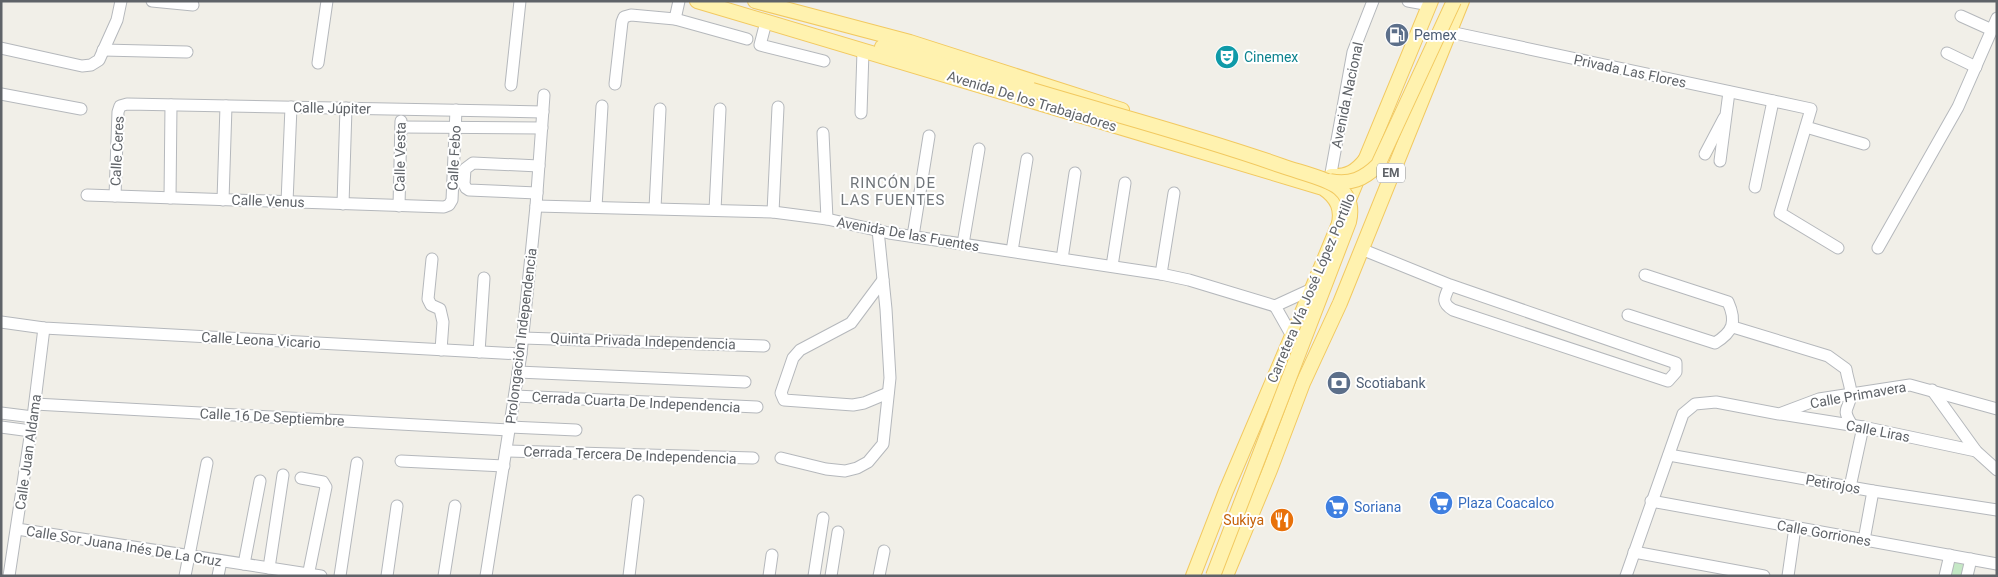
<svg xmlns="http://www.w3.org/2000/svg" width="1998" height="577" font-family="Roboto,sans-serif">
<style>
.green{fill:#c5e8c5}
.lines{fill:none;stroke-linecap:round;stroke-linejoin:round}
.minor-casing{stroke:#b5b8bc;stroke-width:13}
.major-casing{stroke:#f2c960;stroke-width:16}
.minor{stroke:#fff;stroke-width:11}
.major{stroke:#fff2af;stroke-width:14}
.major-bridge-casing{stroke:#f2c960;stroke-width:16;stroke-linecap:butt}
.major-bridge{stroke:#fff2af;stroke-width:14}
.labels{text-anchor:middle;dominant-baseline:central;stroke-width:4;stroke-linejoin:round;paint-order:stroke}
.shield{fill:#fff;stroke:#8f9295;stroke-width:1}
.shield-label{font-size:12px;font-weight:bold;fill:#5f6368}
.service-label{font-size:14px;fill:#4e5e75;stroke:#fff;text-anchor:start}
.culture-label{font-size:14px;fill:#0d838f;stroke:#fff;text-anchor:start}
.street-label{font-size:14px;fill:#5f6368;stroke:#fff}
.shop-label{font-size:14px;fill:#366cbe;stroke:#fff;text-anchor:start}
.food-label{font-size:14px;fill:#c56008;stroke:#fff;text-anchor:end}
.neighbourhood-label{font-size:15px;letter-spacing:1px;fill:#70757a;stroke:#fff}
</style>
<rect width="100%" height="100%" fill="#f1efe8"/>
<path class="green" d="M1950 555 1971 559 1967 576H1945Z"/>
<g class="lines">
<g class="minor-casing">
<g id="minor">
<path d="M152 1 193 5"/>
<path d="M1408 1 1430 5"/>
<path d="M1961 16 1992 30"/>
<path d="M675 19 679 1"/>
<path d="M766 22 760 45 824 61"/>
<path d="M1450 32 1811 109 1780 213 1838 248"/>
<path d="M1 48 82 66 91 65 99 60 117 20 121 1"/>
<path d="M103 50 187 52"/>
<path d="M1947 53 1976 67"/>
<path d="M318 63 327 1"/>
<path d="M615 84 622 22 624 17 631 15 675 19 747 39"/>
<path d="M511 85 520 1"/>
<path d="M1 94 81 109"/>
<path d="M861 113 863 51"/>
<path d="M401 127 542 128"/>
<path d="M1806 127 1864 144"/>
<path d="M823 133 827 219"/>
<path d="M1705 154 1724 118"/>
<path d="M1720 161 1729 92"/>
<path d="M1329 184 1353 52 1373 1"/>
<path d="M1755 187 1773 101"/>
<path d="M537 193 469 190 466 188 464 184 465 169 473 163 539 166"/>
<path d="M87 195 444 207 449 205 452 200 456 110"/>
<path d="M115 196 118 112 120 106 127 104 543 112"/>
<path d="M170 198 171 105"/>
<path d="M223 200 226 106"/>
<path d="M287 202 291 107"/>
<path d="M343 204 346 108"/>
<path d="M399 206 401 121"/>
<path d="M536 206 773 212 827 219 889 233 1161 274 1189 280 1275 306 1312 289"/>
<path d="M596 207 602 106"/>
<path d="M655 208 660 109"/>
<path d="M715 210 720 109"/>
<path d="M773 212 778 107"/>
<path d="M913 236 929 136"/>
<path d="M963 244 979 149"/>
<path d="M1878 248 1958 107 1997 18"/>
<path d="M1361 249 1450 285C1445 297 1440 302 1453 310L1668 381 1676 372V363L1450 285"/>
<path d="M1012 251 1027 159"/>
<path d="M432 259 428 299 431 305 440 309 443 322 441 350"/>
<path d="M1062 259 1075 173"/>
<path d="M1112 266 1125 183"/>
<path d="M1161 274 1174 193"/>
<path d="M883 280 851 323 800 350 793 358 781 393 784 400 853 405 864 403 888 393"/>
<path d="M1275 306 1292 336"/>
<path d="M1628 315 1715 343C1733 332 1737 322 1728 302L1645 275"/>
<path d="M1 322 44 328 521 354"/>
<path d="M1733 327 1828 356 1846 369C1847 377 1851 387 1851 394 1850 410 1840 407 1852 425"/>
<path d="M523 338 764 346"/>
<path d="M479 352 484 278"/>
<path d="M518 372 745 382"/>
<path d="M1932 390 1976 451 1997 470"/>
<path d="M515 396 757 407"/>
<path d="M35 404 509 430"/>
<path d="M1 413 33 417"/>
<path d="M1781 414 1863 427 1976 451"/>
<path d="M1 427 31 431"/>
<path d="M510 427 576 430"/>
<path d="M506 451 753 458"/>
<path d="M1669 455 1873 491 1997 510"/>
<path d="M781 458 826 469 845 471 857 468 868 462 883 444 890 378 886 309 878 230"/>
<path d="M401 461 504 466"/>
<path d="M301 478 323 482 326 487 308 576"/>
<path d="M1850 487 1863 427"/>
<path d="M1651 501 1997 564"/>
<path d="M17 529 321 576"/>
<path d="M1864 540 1873 491"/>
<path d="M1634 552 1764 576"/>
<path d="M244 564 260 481"/>
<path d="M269 568 283 475"/>
<path d="M9 576 33 417 44 328"/>
<path d="M185 576 207 463"/>
<path d="M218 576 221 561"/>
<path d="M340 576 357 463"/>
<path d="M387 576 397 506"/>
<path d="M444 576 455 506"/>
<path d="M486 576 521 354 536 206 544 95"/>
<path d="M629 576 638 501"/>
<path d="M769 576 772 555"/>
<path d="M814 576 823 518"/>
<path d="M831 576 838 532"/>
<path d="M879 576 884 551"/>
<path d="M1626 576 1683 414 1695 404 1716 402 1779 414 1819 399 1910 385 1997 409"/>
<path d="M1788 576 1795 527"/>
<path d="M1945 576 1950 555"/>
<path d="M1967 576 1971 559"/>
</g>
</g>
<g class="major-casing">
<g id="major">
<path d="M697 1 1323 188C1338 198 1343 210 1338 228"/>
<path d="M755 1 910 42 1122 110"/>
<path d="M882 47 1020 87"/>
<path d="M1331 176C1347 177 1356 172 1366 159"/>
<path d="M1193 576 1226 491 1312 289 1431 1"/>
<path d="M1226 576 1270 470 1303 383 1340 303 1462 1"/>
</g>
</g>
<use href="#minor" class="minor"/>
<use href="#major" class="major"/>
<g class="major-bridge-casing">
<g id="major-bridge">
<path d="M1032 90C1115 115 1200 137 1282 166 1298 172 1327 178 1339 188 1350 197 1352 209 1349 222L1213 576"/>
<path d="M1330 181C1350 185 1364 179 1378 165L1454 1"/>
</g>
</g>
<use href="#major-bridge" class="major-bridge"/>
</g>
<defs>
<g id="fuel-disc" transform="scale(1.25)"><circle r="9.5" fill="#5c6f8a" stroke="#fff"/><path d="M-5.5-6h7V0h2V4h1.3V-2.5L3-4.5l.8-.8L6-3V5H2.5V1h-1V6h-7ZM-4.2-4.7v3.2H.2V-4.7Z" fill="#fff"/></g>
<g id="theatre-disc" transform="scale(1.25)"><circle r="9.5" fill="#0f9aa8" stroke="#fff"/><path d="M-5-5.5Q0-4 5-5.5V0Q5 5 0 6Q-5 5-5 0ZM-3.3-2.5H-1v1.5H-3.3ZM1-2.5H3.3v1.5H1ZM-2.8 1Q0 5.5 2.8 1Z" fill="#fff"/></g>
<g id="bank-disc" transform="scale(1.25)"><circle r="9.5" fill="#5c6f8a" stroke="#fff"/><path d="M-6-4H6V4H-6ZM0-2.3a2.3 2.3 0 1 0 0 4.6a2.3 2.3 0 1 0 0-4.6Z" fill="#fff"/></g>
<g id="supermarket-disc" transform="scale(1.25)"><circle r="9.5" fill="#3f7fe0" stroke="#fff"/><path d="M-6-5.5h2.5l.6 2H6L4.5 2H-2.5L-4.4-4H-6ZM-1.5 3.2a1.3 1.3 0 1 0 .1 0ZM3 3.2a1.3 1.3 0 1 0 .1 0Z" fill="#fff"/></g>
<g id="restaurant-disc" transform="scale(1.25)"><circle r="9.5" fill="#e8710a" stroke="#fff"/><path d="M-5-6h1v4h1v-4h1v4h1v-4h1v5L-1.5 .5V6h-2V.5L-5-1ZM5-6V6H3V1.5H1.5Q1.5-4 5-6Z" fill="#fff"/></g>
</defs>
<g fill-rule="evenodd">
<use href="#fuel-disc" x="1397" y="35"/>
<use href="#theatre-disc" x="1227" y="57"/>
<use href="#bank-disc" x="1339" y="383"/>
<use href="#supermarket-disc" x="1441" y="503"/>
<use href="#supermarket-disc" x="1337" y="507"/>
<use href="#restaurant-disc" x="1282" y="520"/>
</g>
<g class="labels">
<rect class="shield" x="1377" y="163.5" width="28" height="19" rx="4"/>
<g class="shield-label">
<text x="1391" y="173">EM</text>
</g>
<g class="service-label">
<text x="1414" y="35">Pemex</text>
<text x="1356" y="383">Scotiabank</text>
</g>
<g class="culture-label">
<text x="1244" y="57">Cinemex</text>
</g>
<g class="street-label">
<text transform="translate(1630 71) rotate(12)">Privada Las Flores</text>
<text transform="translate(1347 95) rotate(-78)">Avenida Nacional</text>
<text transform="translate(1032 101) rotate(17)">Avenida De los Trabajadores</text>
<text transform="translate(332 108) rotate(1)">Calle Júpiter</text>
<text transform="translate(117 151) rotate(-87)">Calle Ceres</text>
<text transform="translate(400 157) rotate(-89)">Calle Vesta</text>
<text transform="translate(454 158) rotate(-87)">Calle Febo</text>
<text transform="translate(268 201) rotate(2)">Calle Venus</text>
<text transform="translate(908 234) rotate(10)">Avenida De las Fuentes</text>
<text transform="translate(1311 288) rotate(-67)">Carretera Vía José López Portillo</text>
<text transform="translate(521 336) rotate(-83)">Prolongación Independencia</text>
<text transform="translate(261 340) rotate(3)">Calle Leona Vicario</text>
<text transform="translate(643 341) rotate(2)">Quinta Privada Independencia</text>
<text transform="translate(1858 395) rotate(-10)">Calle Primavera</text>
<text transform="translate(636 402) rotate(3)">Cerrada Cuarta De Independencia</text>
<text transform="translate(272 417) rotate(3)">Calle 16 De Septiembre</text>
<text transform="translate(1878 431) rotate(11)">Calle Liras</text>
<text transform="translate(28 452) rotate(-82)">Calle Juan Aldama</text>
<text transform="translate(630 455) rotate(2)">Cerrada Tercera De Independencia</text>
<text transform="translate(1833 484) rotate(10)">Petirojos</text>
<text transform="translate(1824 533) rotate(10)">Calle Gorriones</text>
<text transform="translate(124 546) rotate(9)">Calle Sor Juana Inés De La Cruz</text>
</g>
<g class="shop-label">
<text x="1458" y="503">Plaza Coacalco</text>
<text x="1354" y="507">Soriana</text>
</g>
<g class="food-label">
<text x="1264" y="520">Sukiya</text>
</g>
<g class="neighbourhood-label">
<text x="893" y="183">RINCÓN DE<tspan x="893" dy="17">LAS FUENTES</tspan></text>
</g>
</g>
<rect width="1998" height="577" fill="none" stroke="#5f6368" stroke-width="5"/>
</svg>
